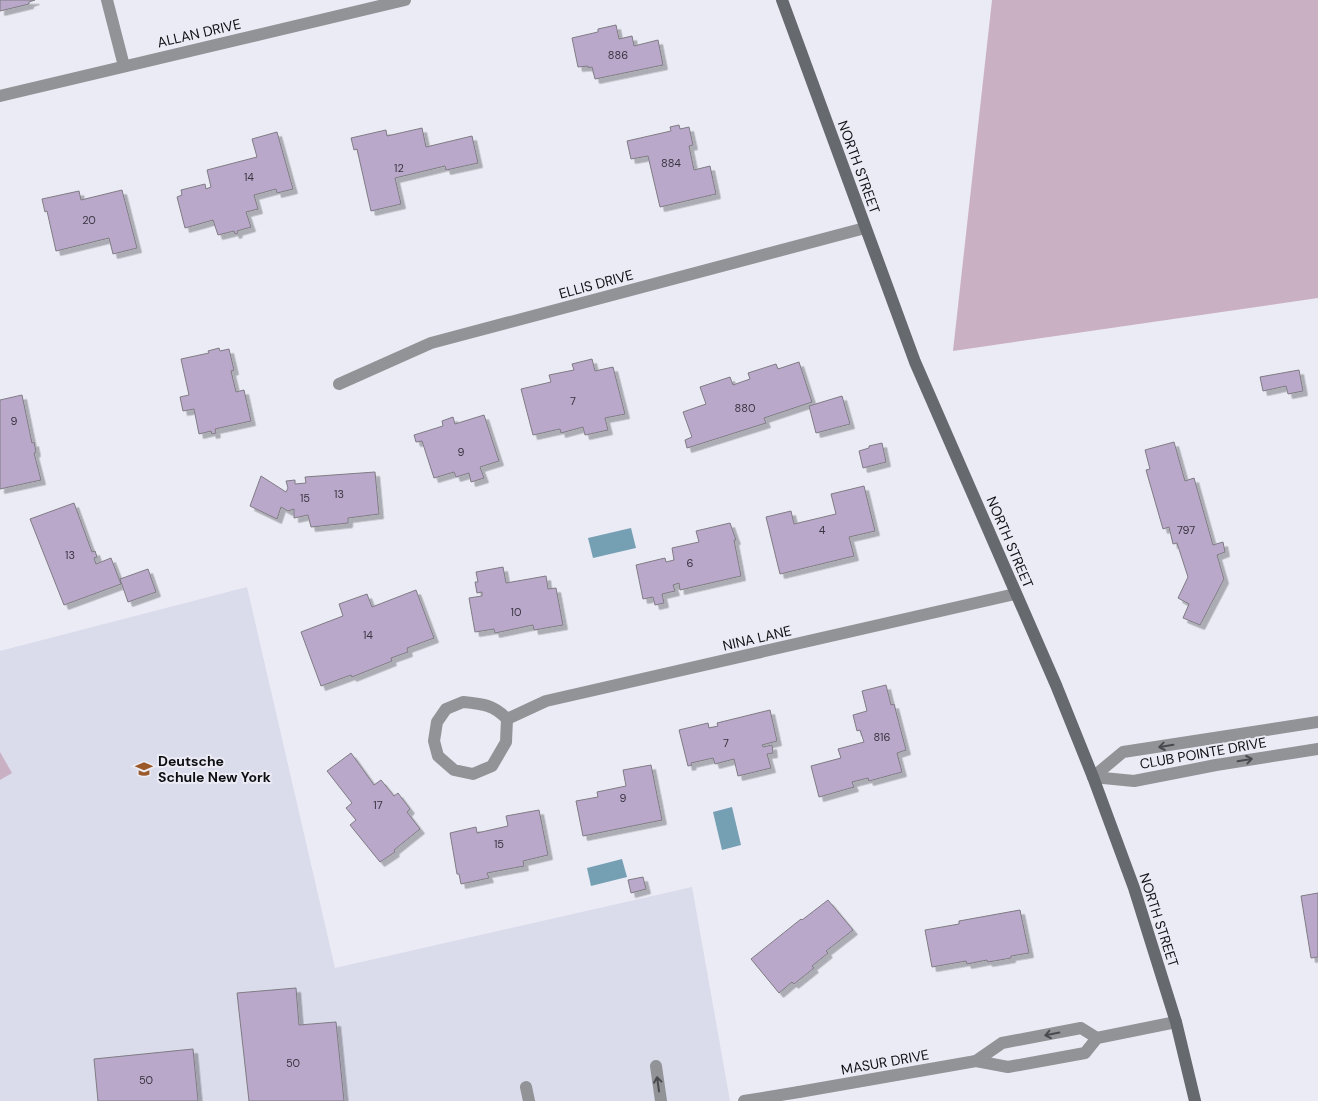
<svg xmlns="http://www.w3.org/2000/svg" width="1318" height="1101" font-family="'DM Sans',sans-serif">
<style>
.built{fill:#dadbeb}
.green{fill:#cab0c3}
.water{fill:#759fb3}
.building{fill:#baa8cb;stroke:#7f7c83;filter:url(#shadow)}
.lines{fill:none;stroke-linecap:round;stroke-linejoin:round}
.service{stroke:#919397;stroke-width:12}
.minor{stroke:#919397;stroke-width:12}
.secondary{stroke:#66696e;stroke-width:12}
.oneway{stroke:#494a4e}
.labels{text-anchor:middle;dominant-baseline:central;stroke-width:4;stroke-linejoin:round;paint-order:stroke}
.number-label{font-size:11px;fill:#393540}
.street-label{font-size:14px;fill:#0e0f12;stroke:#ebebf5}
.poi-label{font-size:14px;font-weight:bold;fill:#0e0f12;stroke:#ebebf5;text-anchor:start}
</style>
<defs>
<filter id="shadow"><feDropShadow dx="4.5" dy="4.5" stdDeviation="0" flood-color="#0004"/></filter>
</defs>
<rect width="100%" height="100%" fill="#ebebf5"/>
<path class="built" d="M247 587 335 968 692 887 730 1101H0V651Z"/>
<g class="green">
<path d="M992 0H1318V298L953 351Z"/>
<path d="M0 752 12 773 0 780Z"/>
</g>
<g class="water">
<path d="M631 528 636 548 593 558 588 538Z"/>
<path d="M732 807 741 845 722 850 713 812Z"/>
<path d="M622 859 627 877 591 886 587 868Z"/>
</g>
<g class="building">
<path d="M0 0H35L29 2V4L0 11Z"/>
<path d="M616 25 619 39 632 36 634 46 658 40 663 65 595 79 592 67 588 68V66L578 67 572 38 598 32V29Z"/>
<path d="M679 125 680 129 689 127 693 145 689 146 694 170 710 166 716 194 660 207 648 156 631 159 627 141 671 131 670 127Z"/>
<path d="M422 128 426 147 472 136 478 163 446 170 445 166 395 178 401 204 371 211 357 149 354 150 351 138 386 130 387 136Z"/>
<path d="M277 132 293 189 277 193 276 189 254 195 258 209 246 212 251 227 237 231 238 233 235 234 234 231 218 235 213 220 185 228 177 197 182 195 181 190 205 184 206 189 211 187 207 170 257 157 252 139Z"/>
<path d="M122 190 137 248 113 254 109 238 56 251 47 211 45 212 42 199 79 191 81 200Z"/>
<path d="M219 348 220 351 229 349 234 370 231 371 236 392 244 390 251 421 215 429 216 433 212 434 211 431 199 434 194 409 183 411 180 397 189 395 181 359 209 353 208 351Z"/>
<path d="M592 359 595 371 613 367 625 414 605 418 608 430 585 435 583 427 561 433 560 429 533 435 521 389 551 382 549 375 574 370 572 364Z"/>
<path d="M799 362 812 402 764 418 766 423 687 448 685 440 692 437 683 412 706 404 700 387 730 377 733 385 750 379 748 373 776 364 778 369Z"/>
<path d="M1299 370 1303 391 1288 394 1286 386 1263 391 1260 377Z"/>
<path d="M22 395 32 443 34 442 36 452 34 453 41 480 0 489V400Z"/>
<path d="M842 396 850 424 816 433 809 406Z"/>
<path d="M484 415 499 461 480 467 484 478 471 482 469 473 456 477 454 472 434 478 422 441 416 442 414 435 443 426 442 421 453 417 455 424Z"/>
<path d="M1174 442 1185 481 1194 478 1213 545 1223 542 1225 552 1217 555 1224 579 1200 625 1183 618 1189 604 1178 598 1188 577 1177 543 1173 544 1169 527 1163 529 1146 470 1150 469 1145 450Z"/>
<path d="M882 443 886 462 863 468 859 451 869 448V446Z"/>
<path d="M375 472 379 514 348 518V523L311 527 308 515 294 518V509L288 511 281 507 277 519 250 506 261 476 286 492 288 488 286 481 295 480V484L306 483 305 477Z"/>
<path d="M864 486 875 531 849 537 854 556 780 574 766 517 791 511 794 524 836 514 831 494Z"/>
<path d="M74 503 92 552 95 551 97 557 94 558 96 564 111 558 121 584 64 605 30 519Z"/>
<path d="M730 523 736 540H734L741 576 680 590 679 583 673 585 675 591 662 594 664 603 655 605 653 597 643 599 636 565 665 558 666 562 674 560 672 548 699 542 696 531Z"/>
<path d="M503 567 506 583 546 576 548 589 556 588 563 625 534 630 533 625 495 633 494 629 475 632 469 598 482 596V592L477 593 475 582H478L476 572Z"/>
<path d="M148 569 156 592 128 602 120 579Z"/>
<path d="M416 590 434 638 407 648 408 652 391 658 392 661 352 677 351 675 321 686 301 632 343 616 339 604 367 594 372 607Z"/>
<path d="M886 685 891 705 894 704 906 750 897 753 902 772 869 781 868 778 852 782 854 787 819 797 811 766 841 758 838 749 864 742 860 730 857 731 853 715 867 711 862 691Z"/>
<path d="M770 710 777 741 762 745 763 747 772 745 773 753 767 754 771 768 738 776 734 759 715 764 713 758 691 763 692 765 688 766 679 730 708 723 709 728 718 726 717 723Z"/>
<path d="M351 753 374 785 381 780 394 796 398 793 410 809 407 812 420 829 394 850 395 852 380 862 350 825 356 820 346 808 352 803 327 771Z"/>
<path d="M651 765 662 820 583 836 576 801 598 797 597 792 626 786 623 770Z"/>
<path d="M539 810 548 855 523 861 524 866 487 873 489 878 461 884 459 874H457L450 833 476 827 477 833 508 826 506 816Z"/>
<path d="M643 877 646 889 631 893 628 880Z"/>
<path d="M1318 893V957L1311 958 1301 896Z"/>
<path d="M828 900 853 930 826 951 828 953 812 966 814 968 794 984 792 982 779 993 751 959 801 919 802 920Z"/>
<path d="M1020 910 1029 953 1011 956V958L988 962 987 960 967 964 966 961 932 967 925 930 959 924V921Z"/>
<path d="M296 988 299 1025 336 1022 344 1101H249L237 993Z"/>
<path d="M193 1049 198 1101H98L94 1059Z"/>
</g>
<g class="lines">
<g class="service">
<path d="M656 1066 661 1101"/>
<path d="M526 1087 529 1101"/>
<path d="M744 1101 799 1092"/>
</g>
<g class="minor">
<path d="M107 0 124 66"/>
<path d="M0 96 405 0"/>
<path d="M339 384 431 343 865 228"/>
<path d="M463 702C483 704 494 705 507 719L506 742 492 766 473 774 454 770 438 756 434 741 437 722 446 709Z"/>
<path d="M507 719 546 701 1015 594"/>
<path d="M1093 777 1123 752 1318 722"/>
<path d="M1093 777 1134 781 1216 765 1318 749"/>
<path d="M976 1061 1002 1043 1081 1028 1097 1038"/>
<path d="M799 1092 976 1061 1008 1067 1085 1053 1097 1038 1176 1022"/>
</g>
<path class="secondary" d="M782 0 915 362 1056 685 1093 777 1134 888 1176 1022 1195 1101"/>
</g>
<defs><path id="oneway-shaft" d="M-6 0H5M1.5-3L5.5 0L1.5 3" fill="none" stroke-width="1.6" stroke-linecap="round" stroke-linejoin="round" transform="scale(1.25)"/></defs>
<g class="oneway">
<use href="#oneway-shaft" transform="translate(1166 746) rotate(171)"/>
<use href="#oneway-shaft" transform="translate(1245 760) rotate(-9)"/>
<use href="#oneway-shaft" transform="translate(1052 1034) rotate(169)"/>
<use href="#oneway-shaft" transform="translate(658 1084) rotate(-98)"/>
</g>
<defs>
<g id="school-bare" transform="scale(1.35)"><path d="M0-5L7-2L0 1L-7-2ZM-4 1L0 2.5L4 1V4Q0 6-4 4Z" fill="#9b5828" stroke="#ebebf5" stroke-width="2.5" paint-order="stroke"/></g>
</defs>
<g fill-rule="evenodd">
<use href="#school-bare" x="144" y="769"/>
</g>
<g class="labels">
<g class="number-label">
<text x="618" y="55">886</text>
<text x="671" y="163">884</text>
<text x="399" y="168">12</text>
<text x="249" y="177">14</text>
<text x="89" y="220">20</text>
<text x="573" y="401">7</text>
<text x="745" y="408">880</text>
<text x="14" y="421">9</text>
<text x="461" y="452">9</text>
<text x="339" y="494">13</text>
<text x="305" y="498">15</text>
<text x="822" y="530">4</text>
<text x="1186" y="530">797</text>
<text x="70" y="555">13</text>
<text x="690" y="563">6</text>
<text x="516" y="612">10</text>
<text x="368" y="635">14</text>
<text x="882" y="737">816</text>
<text x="726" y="743">7</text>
<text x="623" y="798">9</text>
<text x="378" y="805">17</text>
<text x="499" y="844">15</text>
<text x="293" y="1063">50</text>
<text x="146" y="1080">50</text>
</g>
<g class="street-label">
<text transform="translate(199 33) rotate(-13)">ALLAN DRIVE</text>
<text transform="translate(859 167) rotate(70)">NORTH STREET</text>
<text transform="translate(596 284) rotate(-15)">ELLIS DRIVE</text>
<text transform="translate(1010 542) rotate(67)">NORTH STREET</text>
<text transform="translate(757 638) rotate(-13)">NINA LANE</text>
<text transform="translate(1203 753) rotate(-10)">CLUB POINTE DRIVE</text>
<text transform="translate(1159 920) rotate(72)">NORTH STREET</text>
<text transform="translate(885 1062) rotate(-10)">MASUR DRIVE</text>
</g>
<g class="poi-label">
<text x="158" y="761">Deutsche<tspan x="158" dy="16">Schule New York</tspan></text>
</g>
</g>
</svg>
